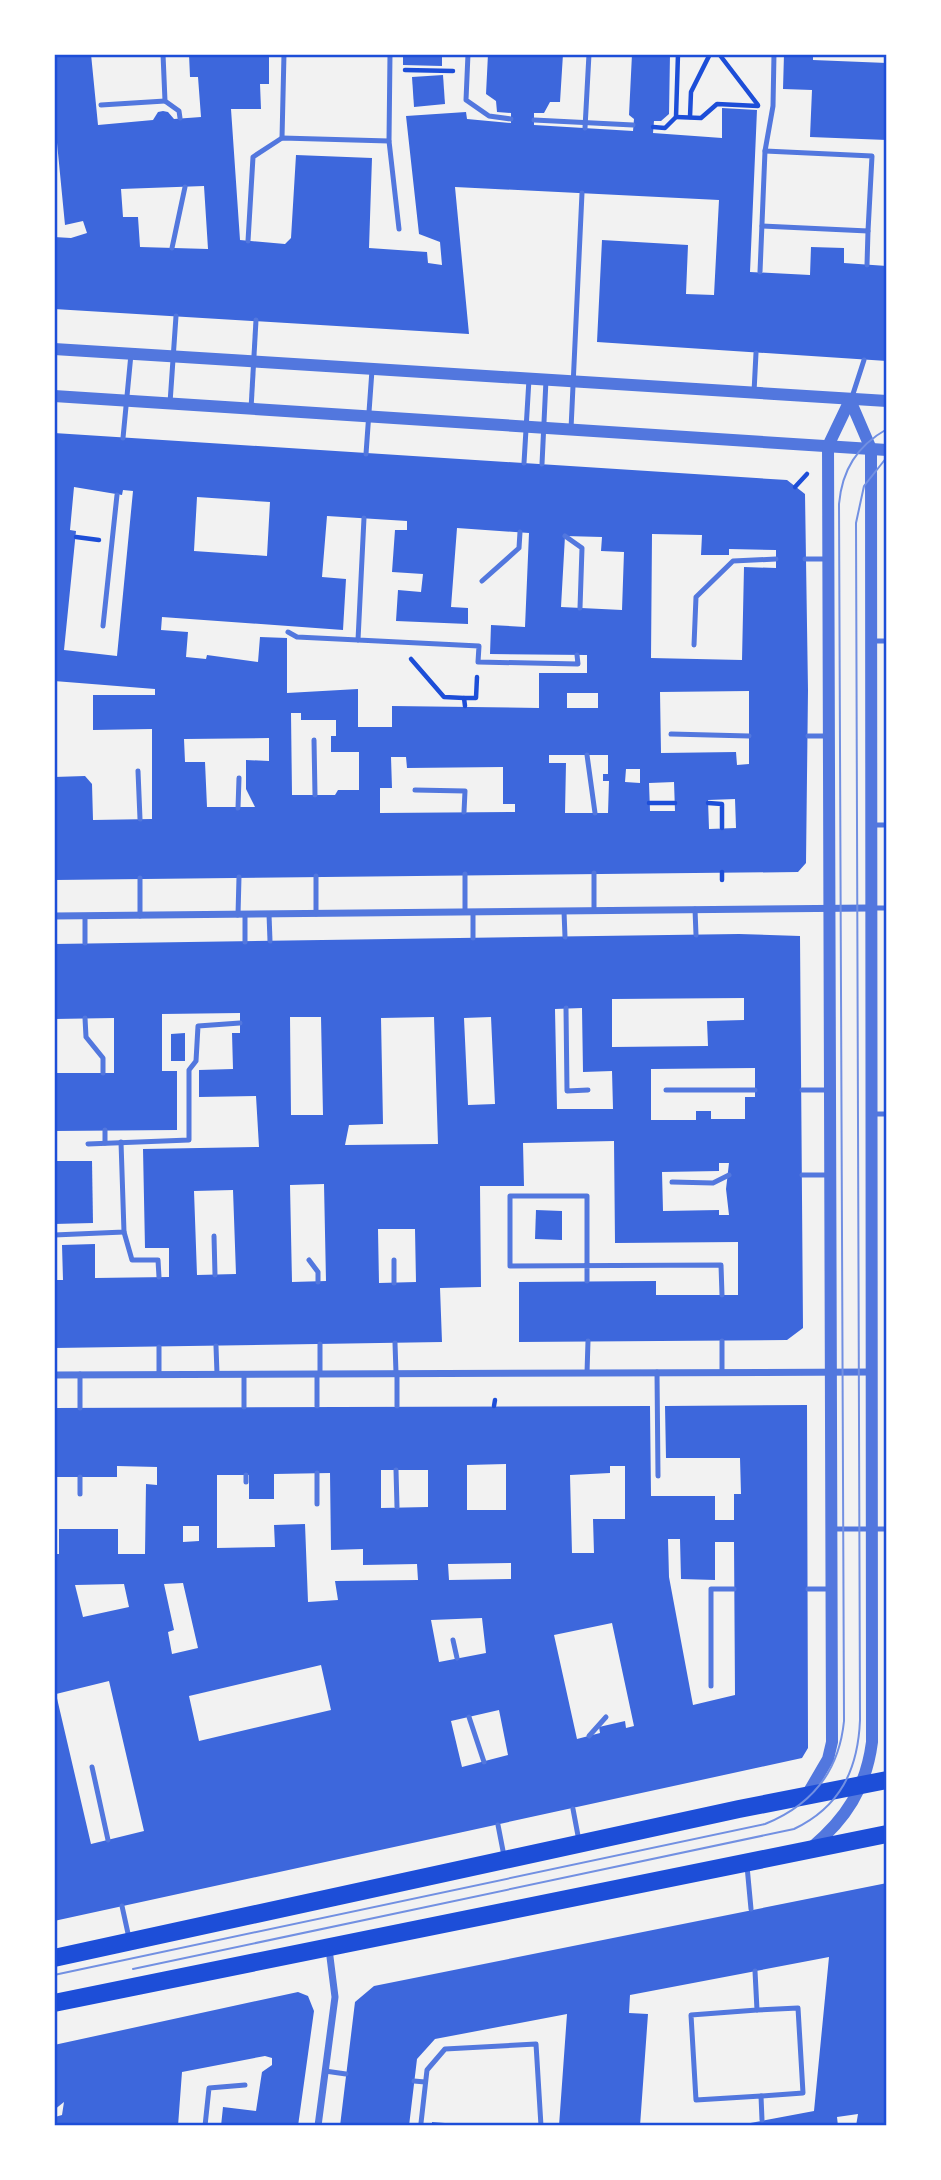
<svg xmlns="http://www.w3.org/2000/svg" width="941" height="2180" font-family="Helvetica,sans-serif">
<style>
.building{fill:#3d67dc;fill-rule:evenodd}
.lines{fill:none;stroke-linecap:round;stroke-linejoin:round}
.path{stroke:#1d4ed8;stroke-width:4.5}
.service{stroke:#5277de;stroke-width:5}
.minor{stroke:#5277de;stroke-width:7}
.tertiary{stroke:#5277de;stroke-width:12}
.primary{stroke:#1d4ed8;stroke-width:18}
.tram{stroke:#7290e2;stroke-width:2}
.neatline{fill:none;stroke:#1d4ed8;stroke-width:2.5}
</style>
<rect width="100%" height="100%" fill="#f2f2f2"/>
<g class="building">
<path d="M54 54H91L98 125 153 120 158 112 163 111 168 112 174 119 201 117 198 77H190L189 54H269V84H260L261 109H231L240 240 285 244 291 238 296 155 372 158 369 248 427 252 428 263 442 265 440 242 419 234 406 116 466 112 467 119 511 123V113L497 112 496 101 486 94 488 54H563L560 102H550L544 113H534V125L633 131 634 119 629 115 632 54H670L669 114 661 121H654L653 133 722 138V108L757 110 750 272 810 275 811 247 844 248V263L887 266V361L597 342 602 240 688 245 686 294 714 295 719 200 455 187 469 334 54 309V237L71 238 87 233 83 221 65 225 54 112ZM204 186 208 249 140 247 138 217H123L121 189Z"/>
<path d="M403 54H442V66L403 65Z"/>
<path d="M784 54H813V60L887 63V140L810 137 812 90 783 89Z"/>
<path d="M443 75 445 104 414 107 412 77Z"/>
<path d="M54 433 787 480 805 494 808 690 806 863 798 872 54 880V777L85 776 92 784 93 820 152 819V729L93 730V695H155V689L54 681ZM74 487 122 495 123 490 133 491 117 656 64 650 76 531 70 530ZM197 497 270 502 267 556 194 551ZM327 516 407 521V530H395L392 572 423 574 421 592 398 590 396 621 468 624V608L451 607 457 528 529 533 525 627 491 625 490 654 587 655V673H539V708L392 706V727H358V689L287 693V638L260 637 258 662 207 655 206 659 186 657 188 632 161 630 162 617 343 630 346 579 322 577ZM652 534 702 535 701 555H729V549L776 550V568L744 567 742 660 651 658ZM565 536 602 537 601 551 624 552 622 610 561 607ZM749 691V764L737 765 736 752 661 753 660 692ZM567 693H598V708H567ZM291 713H301V720H336V736H331V752H359V790H338L335 795H292ZM269 738V761L246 760V789L255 807H207L205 762H185L184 739ZM549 755H608V774H603V781H609L608 813H565L566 763H549ZM391 757H406L407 768 503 767V804H515V812L380 813V788H392ZM626 769H640V783L625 782ZM674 782 675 811H650L649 783ZM735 799 736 828 709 829 708 800Z"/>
<path d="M739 934 800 936 803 1328 787 1340 519 1342V1282L656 1281V1295H738V1242L615 1243 614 1141 523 1143 524 1186H480L481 1287 440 1288 442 1342 54 1348V1280H63L62 1245 95 1244V1278L169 1277V1248H145L143 1149 259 1147 256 1096 199 1097V1070L233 1069 232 1033H240V1013L162 1014V1071H177V1130L54 1131V1073H114V1018L54 1019V944ZM744 998V1020L707 1021 708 1046 612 1047V999ZM582 1008 583 1072 612 1071 613 1109H557L555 1009ZM290 1017H321L323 1115H291ZM434 1017 438 1144 345 1145 349 1125 383 1124 381 1018ZM491 1017 495 1104 468 1105 464 1018ZM755 1068V1097H745V1119H711V1111H696V1120H651V1069ZM719 1163H729L726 1189 729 1215H719V1210L663 1211 662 1172 719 1171ZM324 1184 326 1281 292 1282 290 1185ZM233 1190 236 1274 197 1275 194 1191ZM378 1229H415L416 1282 379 1283Z"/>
<path d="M185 1033V1061H171V1034Z"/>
<path d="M54 1161H92L93 1223 54 1224Z"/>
<path d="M536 1210 562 1211V1240L535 1239Z"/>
<path d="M807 1405 808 1748 802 1758 54 1921V1554H59V1529H118V1554H145L146 1484 157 1485V1467L117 1466V1477H54V1408L650 1406 651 1496H715V1520H734V1494H741L740 1458H666L665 1406ZM506 1464V1510H467V1465ZM610 1466H625V1519H593L594 1553H572L570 1475 610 1473ZM381 1470H428V1507L381 1508ZM330 1473 331 1550 363 1549V1565L417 1564 418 1580 335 1581 338 1600 308 1602 305 1524 274 1525 275 1547 217 1548V1475H249V1499H274V1474ZM183 1526H199V1541L183 1542ZM668 1539H680L681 1579 715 1580V1542H734L735 1695 693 1705 669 1577ZM511 1563V1579L449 1580 448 1564ZM183 1583 198 1648 172 1654 168 1632 174 1630 164 1584ZM124 1584 129 1607 83 1617 75 1585ZM482 1618 486 1653 439 1662 431 1620ZM612 1623 634 1726 626 1728 625 1721 599 1727 600 1733 577 1739 554 1635ZM321 1665 331 1710 199 1741 189 1696ZM109 1681 144 1831 91 1844 56 1694ZM499 1710 508 1755 462 1767 451 1721Z"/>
<path d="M887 1883V2126H856L858 2114 837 2117 838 2126H734L814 2111 829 1957 630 1995 629 2013 648 2014 640 2126H559L567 2014 435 2039 417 2059 409 2126H340L355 2002 374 1986Z"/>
<path d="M298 1992 308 1996 314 2011 298 2126H221L223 2107 256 2111 262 2072 272 2065V2058L265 2056 182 2072 178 2126H54L55 2117 62 2115 64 2102 54 2110V2045Z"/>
<path d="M432 2122 458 2124 457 2126H432Z"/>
</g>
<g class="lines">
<g class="path">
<path d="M719 54 758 105"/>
<path d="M405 70 453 71"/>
<path d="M676 117 701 118 717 104 758 106"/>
<path d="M690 117 691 92 710 54"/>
<path d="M653 127 665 128 676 117 678 54"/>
<path d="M795 487 807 474"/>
<path d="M76 537 99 540"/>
<path d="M411 659 444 697 464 698"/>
<path d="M465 706 464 698H476L477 677"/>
<path d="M649 803H675"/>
<path d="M708 803 722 804V828"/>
<path d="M722 872V880"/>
<path d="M494 1406 495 1400"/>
</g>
<g class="service">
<path d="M163 54 165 101 179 111 180 118"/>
<path d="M390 54 389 141 399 229"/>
<path d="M468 54 466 100 489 116 511 119"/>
<path d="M101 105 165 101"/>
<path d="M534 120 633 125"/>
<path d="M585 128 589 54"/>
<path d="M282 138 284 54"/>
<path d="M54 196V217"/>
<path d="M762 226 868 231 872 156 765 151"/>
<path d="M248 241 253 157 282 138 389 141"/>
<path d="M172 248 185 187"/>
<path d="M867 265 868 231"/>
<path d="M760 272 765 151 773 106 774 54"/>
<path d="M754 392 756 353"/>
<path d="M852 397 864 360"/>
<path d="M170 403 176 316"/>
<path d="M251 409 256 320"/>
<path d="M571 429 582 193"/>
<path d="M123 438 131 354"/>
<path d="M366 454 372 370"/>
<path d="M524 463 529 379"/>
<path d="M542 464 546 380"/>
<path d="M364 518 358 640 479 646 478 662 578 664 577 655"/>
<path d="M565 536 582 548 580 608"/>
<path d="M805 559H828"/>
<path d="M482 581 519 548 520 532"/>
<path d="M103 626 117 495"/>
<path d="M288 632 297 637 358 640"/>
<path d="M872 641H887"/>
<path d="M694 645 696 597 733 561 776 559"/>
<path d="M671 734 749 736"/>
<path d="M808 736H828"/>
<path d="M314 740 315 795"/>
<path d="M587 755 595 813"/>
<path d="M138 771 140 819"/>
<path d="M415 790 465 791 464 812"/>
<path d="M238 808 239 778"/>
<path d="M873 825H887"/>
<path d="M316 876V914"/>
<path d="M140 878V916"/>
<path d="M873 908H887"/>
<path d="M695 909 696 935"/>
<path d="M564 911 565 937"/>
<path d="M594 911V873"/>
<path d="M465 912V874"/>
<path d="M473 912V938"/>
<path d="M269 914 270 941"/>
<path d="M238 915 239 877"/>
<path d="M85 916V943"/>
<path d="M245 942V914"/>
<path d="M566 1008 567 1091 588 1090"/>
<path d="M85 1018 86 1037 103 1058V1073"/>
<path d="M666 1090H755"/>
<path d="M802 1090H830"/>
<path d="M874 1114H887"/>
<path d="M105 1130V1143"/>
<path d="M88 1144 189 1140V1070L196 1061 198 1026 240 1023"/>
<path d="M802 1175H830"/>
<path d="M672 1182 713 1183 729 1175"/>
<path d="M124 1232 132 1260H158L159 1277"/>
<path d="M54 1235 124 1232 121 1142"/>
<path d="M214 1236 215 1275"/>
<path d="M309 1260 318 1272V1282"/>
<path d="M394 1260V1283"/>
<path d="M587 1281V1196H510V1266L721 1265 722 1295"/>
<path d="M722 1341V1372"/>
<path d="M395 1343 396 1373"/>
<path d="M320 1344V1374"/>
<path d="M216 1346 217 1374"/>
<path d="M159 1347V1374"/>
<path d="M657 1372 658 1476"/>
<path d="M397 1373V1406"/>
<path d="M587 1373 588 1341"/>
<path d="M244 1374V1407"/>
<path d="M317 1374V1406"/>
<path d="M80 1408V1374"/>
<path d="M396 1470 397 1507"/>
<path d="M317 1473V1504"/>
<path d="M246 1482V1475"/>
<path d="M80 1494V1477"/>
<path d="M831 1529H887"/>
<path d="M808 1589H831"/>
<path d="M453 1640 457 1658"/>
<path d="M711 1686V1589H734"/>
<path d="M469 1717 484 1762"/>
<path d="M589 1736 606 1717"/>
<path d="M92 1767 108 1840"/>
<path d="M573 1809 579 1841"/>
<path d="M498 1825 504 1856"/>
<path d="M747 1866 751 1909"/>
<path d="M122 1906 129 1938"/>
<path d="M755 1971 757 2010 691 2015 696 2100 761 2096 762 2120"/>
<path d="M757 2010 798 2008 803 2093 761 2096"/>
<path d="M325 2071 346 2074"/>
<path d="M414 2081 425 2082"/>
<path d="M421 2123 427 2070 445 2049 536 2044 541 2126"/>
<path d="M205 2126 209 2088 245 2085"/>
</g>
<g class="minor">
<path d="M54 916 869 908"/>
<path d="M54 1375 872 1372"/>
<path d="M318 2126 335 1997 329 1949"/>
</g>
<g class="tertiary">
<path d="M54 349 887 401"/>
<path d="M54 396 887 450"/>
<path d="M807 1795 828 1759 832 1742 828 446 850 400"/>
<path d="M811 1848C846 1819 866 1788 872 1742L871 449 850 400"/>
</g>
<g class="primary">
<path d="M54 1958 739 1809 887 1780"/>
<path d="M54 2003 887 1834"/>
</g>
<g class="tram">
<path d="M133 1969 794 1829C840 1807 858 1770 860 1720L856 523 864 486 887 457"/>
<path d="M54 1975 765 1824C812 1805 839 1772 844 1721L839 504C842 470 857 446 887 429"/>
</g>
</g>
<rect width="941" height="2180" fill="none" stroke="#ffffff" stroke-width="112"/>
<rect x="56" y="56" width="829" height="2068" class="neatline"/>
</svg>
